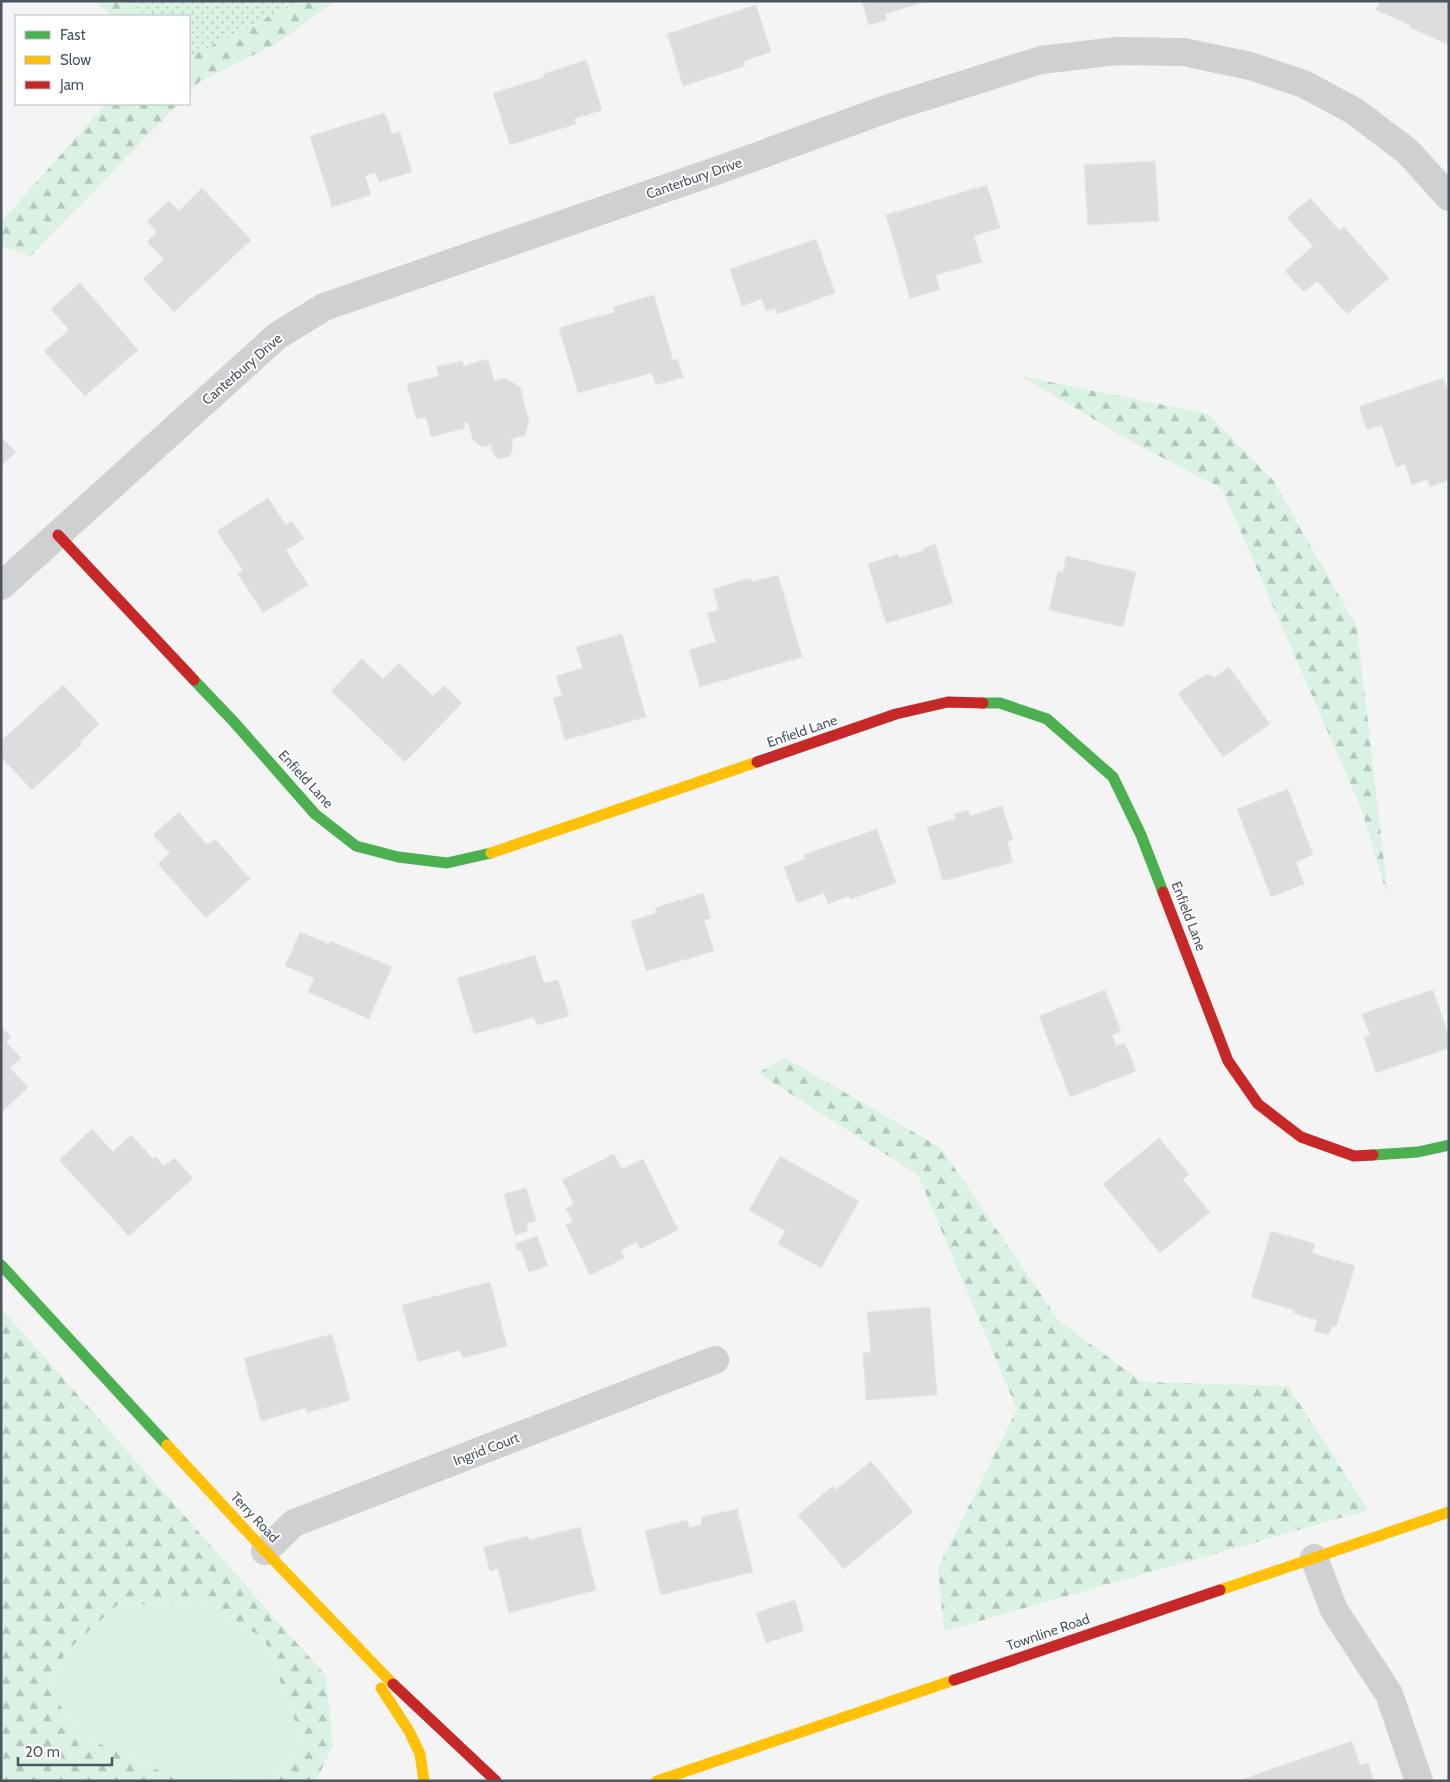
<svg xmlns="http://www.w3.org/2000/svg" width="1450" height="1782" font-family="Cabin,sans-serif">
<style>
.grass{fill:#d9f2e3}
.forest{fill:url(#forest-firs)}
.park{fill:url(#park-dots)}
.building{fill:#ddddde;stroke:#e5e6e7}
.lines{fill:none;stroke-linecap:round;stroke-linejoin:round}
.street{stroke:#ced0d2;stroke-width:28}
.fast{stroke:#4caf50;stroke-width:11}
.slow{stroke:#ffc107;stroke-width:11}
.jam{stroke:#c62828;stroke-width:11}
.labels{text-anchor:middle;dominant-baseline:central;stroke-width:4;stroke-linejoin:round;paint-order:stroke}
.street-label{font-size:14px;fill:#4a5661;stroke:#fff}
</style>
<defs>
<pattern id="forest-firs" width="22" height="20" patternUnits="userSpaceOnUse" patternTransform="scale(1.25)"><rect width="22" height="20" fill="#d9f2e3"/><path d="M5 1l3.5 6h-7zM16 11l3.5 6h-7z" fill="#b2c7bb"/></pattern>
<pattern id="park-dots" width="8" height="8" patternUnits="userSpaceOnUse" patternTransform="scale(1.25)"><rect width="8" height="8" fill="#d9f2e3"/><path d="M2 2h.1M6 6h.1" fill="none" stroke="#b2c7bb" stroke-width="1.8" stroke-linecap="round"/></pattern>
</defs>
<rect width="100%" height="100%" fill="#f4f4f4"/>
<path class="grass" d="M199 1602 264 1638 302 1740 276 1779 182 1781 98 1743 75 1727 49 1689 65 1653 117 1605Z"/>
<g class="forest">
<path d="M96 1H335L276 44 200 81 189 93V16H111Z"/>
<path d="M106 104H178L31 256 1 246V222Z"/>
<path d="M1021 376 1208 414 1273 480 1357 627 1388 897 1361 808 1222 489 1127 439Z"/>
<path d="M785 1058 941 1148 1059 1321 1142 1382 1288 1386 1368 1510 944 1631 938 1568 1017 1409 918 1175 758 1073Z"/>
<path d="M1 1308 326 1676 333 1745 316 1781H271L277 1779 302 1740 264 1638 199 1602 117 1605 65 1653 49 1689 75 1727 98 1743 182 1781H1Z"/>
</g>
<path class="park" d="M131 1H301L189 57V16H146Z"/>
<g class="building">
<path d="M862 1H928L885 14 887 20 869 25Z"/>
<path d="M1380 1H1449V45L1409 27 1411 25 1376 10Z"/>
<path d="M756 5 771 52 744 61 745 66 683 86 667 34Z"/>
<path d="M586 60 602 110 574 119 576 124 510 145 493 93 544 77 543 74Z"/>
<path d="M385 113 392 134 400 132 412 172 379 182 375 172 365 176 371 195 332 207 310 136Z"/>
<path d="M1155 161 1159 221 1088 225 1084 165Z"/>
<path d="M987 185 1000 228 974 236 982 262 936 275 940 290 910 298 886 215Z"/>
<path d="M202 188 251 240 174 312 143 279 164 259 147 242 157 232 147 221 169 201 179 211Z"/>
<path d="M1310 198 1339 230 1344 227 1389 278 1347 314 1317 281 1304 292 1285 271 1313 246 1287 218Z"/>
<path d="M816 239 835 293 777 314 775 308 766 311 762 299 742 306 730 269Z"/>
<path d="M80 283 138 350 85 396 44 351 69 330 51 309Z"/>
<path d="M654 295 673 360 678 359 683 377 656 385 652 373 578 393 559 328 615 312 613 307Z"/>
<path d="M488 359 494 381 505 378 520 387 529 422 525 435 511 439 513 448 510 456 499 459 493 454 491 444 482 447 473 440 468 422 464 423 465 428 431 437 426 417 416 419 407 384 439 376 436 367 462 361 464 366Z"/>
<path d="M1443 378 1449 393V480L1430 487 1427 479 1412 485 1405 464 1396 467 1382 425 1367 430 1359 407Z"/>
<path d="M1 437 16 452 1 466Z"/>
<path d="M268 498 286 525 292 521 304 539 286 550 308 585 263 613 238 574 243 571 217 531Z"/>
<path d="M935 544 953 603 886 623 868 564 898 554 899 558 925 550 924 548Z"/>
<path d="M1066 556 1136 572 1123 627 1049 610 1058 571 1063 573Z"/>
<path d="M778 575 802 657 700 687 689 650 716 642 707 613 719 610 713 589 751 578 752 582Z"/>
<path d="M622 634 646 717 565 740 553 698 562 696 556 676 583 668 576 647Z"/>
<path d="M362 659 383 679 399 663 433 696 444 686 462 703 405 762 331 691Z"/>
<path d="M1229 667 1270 724 1223 757 1178 693 1206 674 1215 677Z"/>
<path d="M63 685 99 724 80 742 82 744 32 790 1 757V741Z"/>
<path d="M1288 789 1313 855 1296 862 1304 884 1271 897 1237 809Z"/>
<path d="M1002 806 1013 840 1007 841 1013 862 943 881 927 827 956 819 954 814 968 810 970 816Z"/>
<path d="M179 812 206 844 216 840 250 879 206 918 158 864 170 853 153 835Z"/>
<path d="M877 829 896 883 851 899 849 896 828 904 824 893 797 903 784 867 805 859 803 855Z"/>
<path d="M703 893 711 918 704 920 714 951 646 971 631 921 657 913 655 908Z"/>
<path d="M300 932 329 944 330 941 392 967 369 1019 308 992 314 978 285 966Z"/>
<path d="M535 955 544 983 558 980 569 1016 537 1025 534 1017 474 1034 457 978Z"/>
<path d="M1105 990 1121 1031 1112 1035 1116 1046 1125 1043 1136 1071 1070 1097 1039 1016Z"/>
<path d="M1433 990 1449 1037V1048L1376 1073 1364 1037 1370 1035 1362 1014Z"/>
<path d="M1 1026 11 1037 6 1042 21 1058 10 1068 28 1087 2 1112Z"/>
<path d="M92 1129 113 1152 131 1135 153 1159 156 1157 164 1166 174 1158 193 1178 129 1236 59 1160Z"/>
<path d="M1159 1138 1189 1174 1183 1180 1210 1212 1160 1253 1103 1184Z"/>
<path d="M614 1154 622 1169 643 1159 678 1230 640 1249 637 1242 621 1250 625 1258 590 1275 566 1225 573 1222 566 1208 574 1204 562 1180Z"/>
<path d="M780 1156 859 1201 821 1268 778 1244 785 1231 749 1210Z"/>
<path d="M526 1188 536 1221 526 1223 528 1231 515 1235 504 1194Z"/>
<path d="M1271 1231 1315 1244 1312 1253 1355 1266 1336 1327 1332 1326 1329 1335 1314 1331 1317 1320 1294 1313 1295 1310 1251 1297Z"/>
<path d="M537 1236 548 1266 529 1272 521 1250H517L515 1244Z"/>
<path d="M490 1282 507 1346 463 1358 460 1350 418 1362 402 1305Z"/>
<path d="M930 1307 937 1395 866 1400 863 1353 871 1352 867 1312Z"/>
<path d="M332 1334 350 1400 307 1413 305 1408 261 1421 244 1358Z"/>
<path d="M871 1461 913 1512 844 1569 798 1515 833 1486 836 1490Z"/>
<path d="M737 1509 753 1572 661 1595 645 1531 687 1520 689 1528 702 1524 701 1517Z"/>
<path d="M580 1527 596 1590 509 1613 498 1569 490 1571 483 1547 528 1536 529 1540Z"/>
<path d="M795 1600 804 1631 766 1643 756 1613Z"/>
<path d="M1352 1741 1360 1765 1368 1763 1374 1781H1238Z"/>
</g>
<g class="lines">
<g class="street">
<path d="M1 586 277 336 324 307 727 167 889 108 1041 60 1117 51 1184 52 1250 66 1304 84 1354 111 1407 151 1449 197"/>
<path d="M265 1551 294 1523 715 1360"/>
<path d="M1314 1558 1334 1610 1389 1694 1419 1781"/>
</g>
<g class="fast">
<path d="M194 680 234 722 315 814 356 846 398 857 447 863 491 853"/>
<path d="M983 703H1000L1047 719 1113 777 1141 835 1163 892"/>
<path d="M1373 1155 1418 1152 1449 1145"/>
<path d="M1 1265 167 1445"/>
</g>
<g class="slow">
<path d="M491 853 757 762"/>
<path d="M167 1445 265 1551 393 1684"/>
<path d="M1220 1590 1449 1512"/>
<path d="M381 1688 409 1731 420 1754 424 1781"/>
<path d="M657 1781 954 1680"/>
</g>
<g class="jam">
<path d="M58 535 194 680"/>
<path d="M757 762 896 714 948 702 983 703"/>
<path d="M1163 892 1228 1061 1258 1104 1301 1137 1354 1156 1373 1155"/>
<path d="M954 1680 1220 1590"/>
<path d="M393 1684 496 1781"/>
</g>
</g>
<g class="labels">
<g class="street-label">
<text transform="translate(694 178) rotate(-19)">Canterbury Drive</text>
<text transform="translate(242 369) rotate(-41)">Canterbury Drive</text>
<text transform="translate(802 731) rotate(-19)">Enfield Lane</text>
<text transform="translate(306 779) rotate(47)">Enfield Lane</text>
<text transform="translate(1189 916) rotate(69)">Enfield Lane</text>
<text transform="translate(486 1449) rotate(-21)">Ingrid Court</text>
<text transform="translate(255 1517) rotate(47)">Terry Road</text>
<text transform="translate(1048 1632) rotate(-19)">Townline Road</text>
</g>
</g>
<rect width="1450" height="1782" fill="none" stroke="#4a5661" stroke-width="5"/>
<rect x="15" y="15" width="175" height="90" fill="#ffffff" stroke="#b7bbc0"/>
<rect x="25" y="31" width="25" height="8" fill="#4caf50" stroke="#b7bbc0"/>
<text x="60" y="40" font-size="15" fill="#4a5661">Fast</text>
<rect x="25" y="56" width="25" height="8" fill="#ffc107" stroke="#b7bbc0"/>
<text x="60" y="65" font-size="15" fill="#4a5661">Slow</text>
<rect x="25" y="81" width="25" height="8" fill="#c62828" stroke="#b7bbc0"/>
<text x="60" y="90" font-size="15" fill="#4a5661">Jam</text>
<path d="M18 1757v8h94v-8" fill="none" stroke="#4a5661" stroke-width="2.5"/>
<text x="25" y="1757" font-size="15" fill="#4a5661" stroke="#ffffff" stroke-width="4" paint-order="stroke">20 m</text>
</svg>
